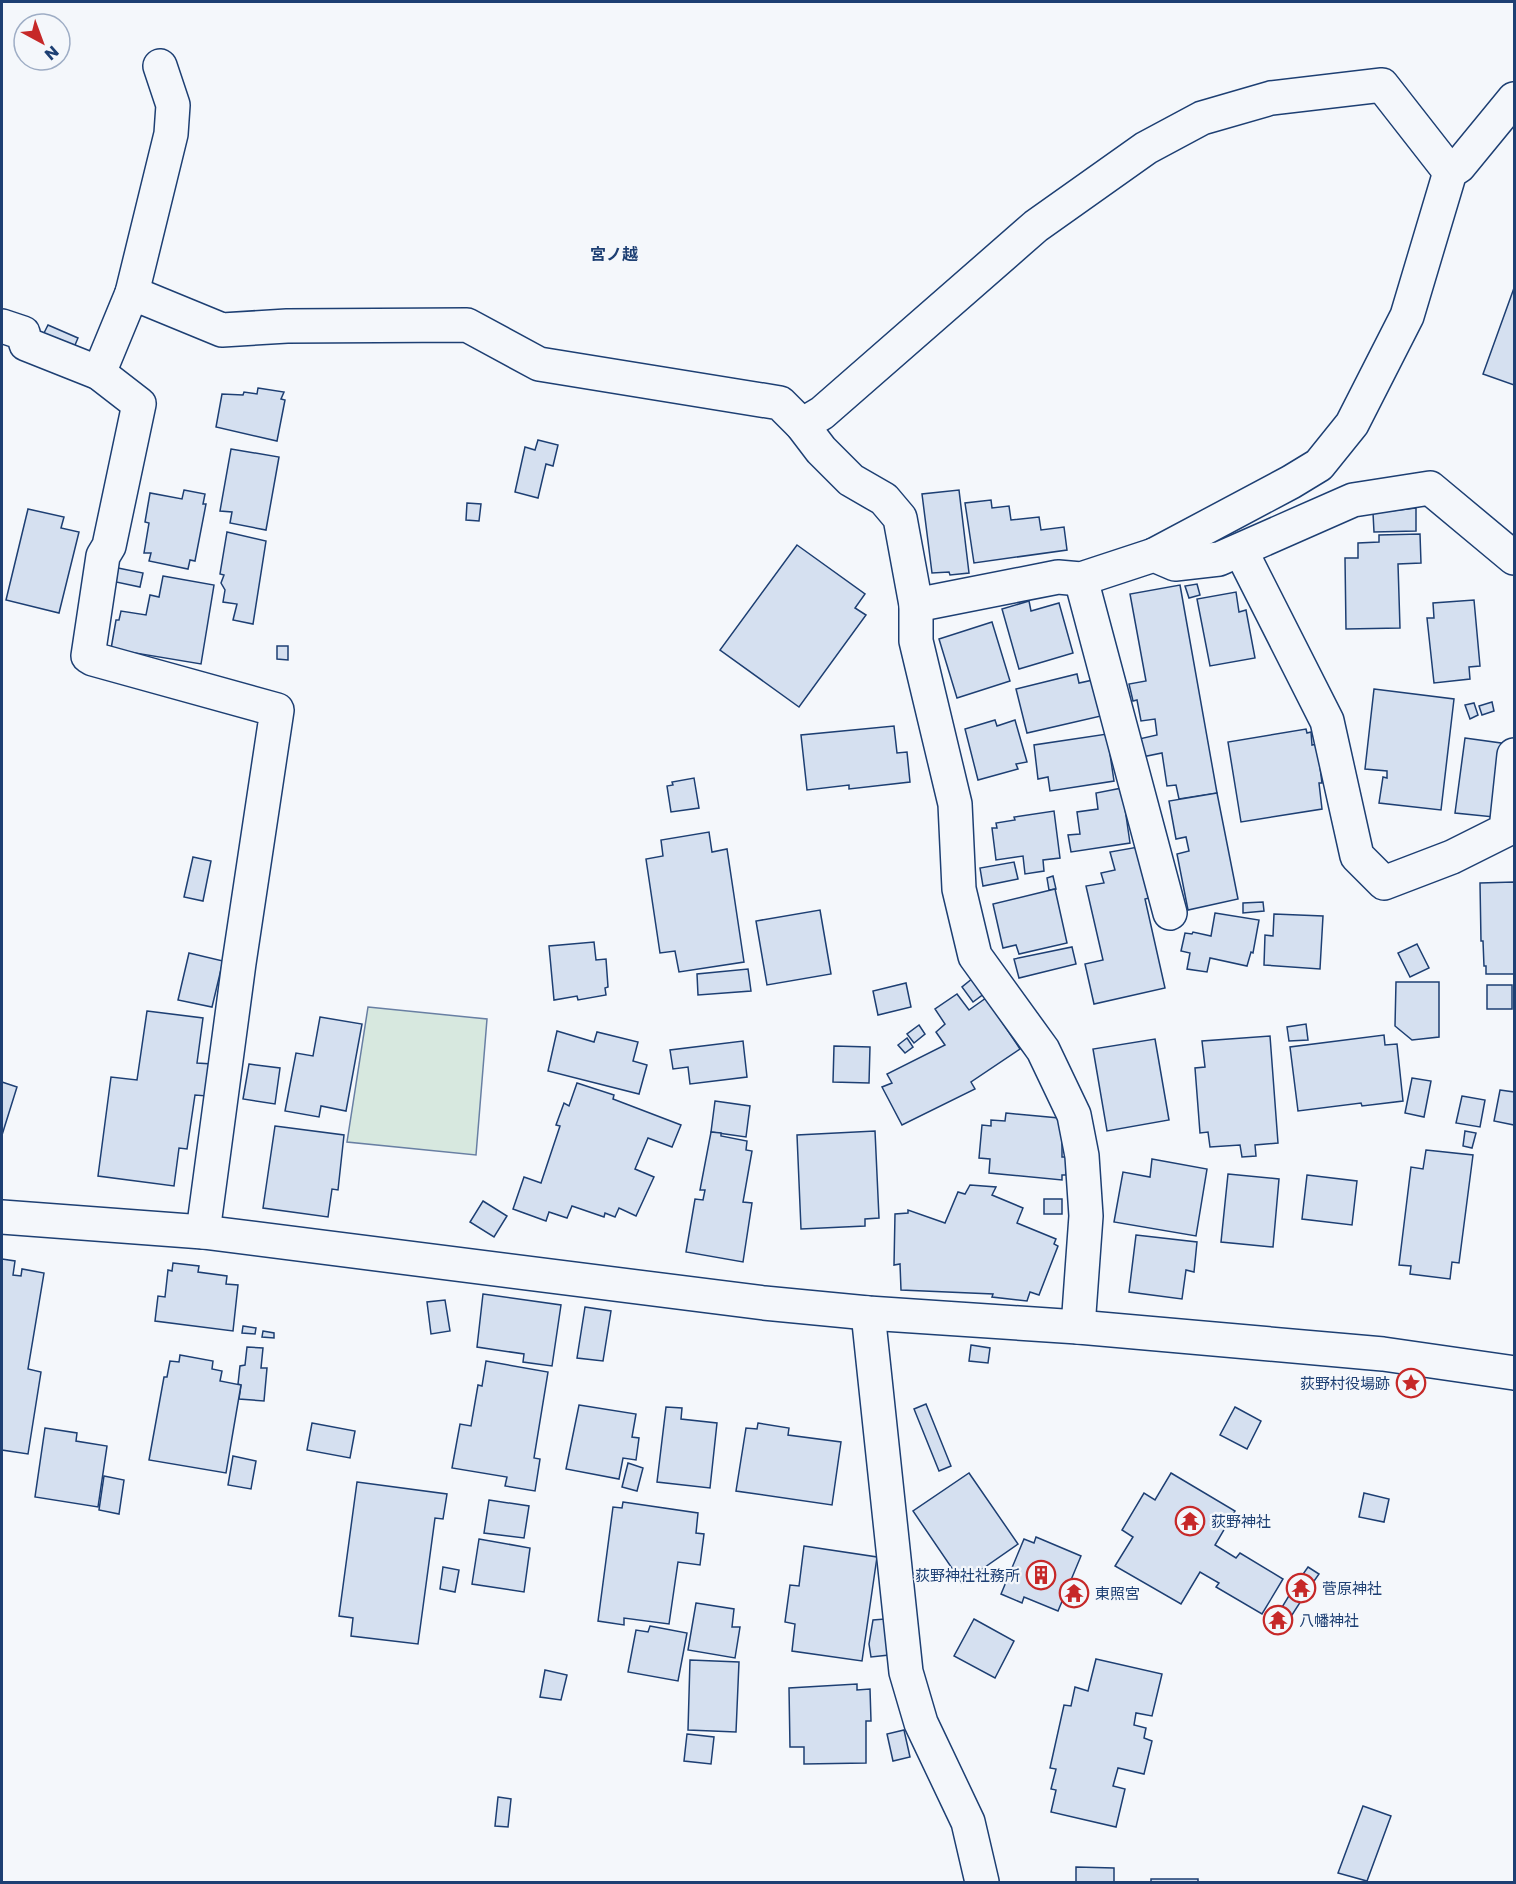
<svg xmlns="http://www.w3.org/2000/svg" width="1516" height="1884" font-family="Poppins,'Noto Sans JP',sans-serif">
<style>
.green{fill:#d7e8df;stroke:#687fa3;stroke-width:1.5}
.building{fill:#d5e0f0;stroke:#1d3f73;stroke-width:1.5}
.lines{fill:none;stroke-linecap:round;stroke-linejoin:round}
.minor-casing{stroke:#1d3f73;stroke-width:36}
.minor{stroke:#f4f7fb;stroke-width:33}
.labels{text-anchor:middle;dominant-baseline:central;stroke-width:4.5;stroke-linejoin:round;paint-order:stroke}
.poi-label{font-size:15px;fill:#1d3f73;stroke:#f4f7fb;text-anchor:start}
.neighbourhood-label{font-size:16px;font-weight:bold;fill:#1d3f73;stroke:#f4f7fb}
</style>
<rect width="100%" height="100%" fill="#f4f7fb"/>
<path class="green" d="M368 1007 487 1019 476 1155 347 1142Z"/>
<g class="building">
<path d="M1514 288V385L1483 374Z"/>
<path d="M48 325 78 338 72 352 41 339Z"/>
<path d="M258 388 284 392 281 399 285 400 277 441 216 427 222 394 243 395 244 392 257 394Z"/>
<path d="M538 440 558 445 553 466 546 464 538 498 515 492 525 447 535 450Z"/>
<path d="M231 449 279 457 266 530 230 523 232 512 220 511Z"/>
<path d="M184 490 205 494 203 504H206L195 561 190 560 188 569 149 561 151 553H144L149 523 145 522 150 493 182 499Z"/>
<path d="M959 490 969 573 950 575 949 572 932 573 922 494Z"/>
<path d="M991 500 992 508 1009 506 1011 520 1039 517 1041 530 1064 527 1067 550 974 563 965 503Z"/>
<path d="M467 503 481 504 479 521 466 520Z"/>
<path d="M1416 508V531L1374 532 1373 513Z"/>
<path d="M28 509 64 517 61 528 79 532 59 613 6 600Z"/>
<path d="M227 532 266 541 253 624 233 620 237 604 223 602 225 590 221 583 224 575 220 574Z"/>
<path d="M1420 534 1421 563 1398 564 1400 628 1346 629 1345 558H1358V543L1379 542V535Z"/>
<path d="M797 545 865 594 855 608 866 615 799 707 720 650Z"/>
<path d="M118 568 143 573 140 587 116 582Z"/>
<path d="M163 576 214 585 201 664 111 649 116 620H119L121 611 146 615 150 595 159 597Z"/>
<path d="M1197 584 1200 595 1189 598 1185 586Z"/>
<path d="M1180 585 1217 793 1179 799 1176 785 1167 786 1162 753 1142 757 1139 739 1157 735 1155 719 1141 721 1137 700 1133 701 1129 684 1146 681 1130 594Z"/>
<path d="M1236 592 1239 612 1246 610 1255 658 1210 666 1197 599Z"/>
<path d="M1474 600 1480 666 1469 667 1470 679 1434 683 1427 618H1434L1433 603Z"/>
<path d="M1029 601 1031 611 1059 603 1073 653 1019 669 1002 609Z"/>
<path d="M992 622 1010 681 957 698 939 639Z"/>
<path d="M277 646H288V660L277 659Z"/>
<path d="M1077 674 1079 683 1093 680 1101 716 1027 733 1016 689Z"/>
<path d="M1374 689 1454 699 1441 810 1379 803 1383 777 1387 778V771L1365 769Z"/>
<path d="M1492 702 1494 711 1482 715 1479 706Z"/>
<path d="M1474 703 1478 715 1470 719 1465 705Z"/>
<path d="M995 720 997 726 1015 720 1027 762 1016 764 1018 769 978 780 965 729Z"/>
<path d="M894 726 897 753 907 752 910 782 849 789V785L807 790 801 735Z"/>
<path d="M1306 729 1307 733 1311 732 1312 745 1317 744 1322 783H1319L1322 809 1241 822 1228 742Z"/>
<path d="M1107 734 1114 781 1050 791 1048 777 1038 779 1034 745Z"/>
<path d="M1465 738 1508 744 1494 817 1455 813Z"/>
<path d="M694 778 699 808 671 812 667 786 673 785 672 782Z"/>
<path d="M1122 788 1130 843 1071 852 1068 835 1080 834 1077 812 1098 809 1096 793Z"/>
<path d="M1217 793 1238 899 1188 910 1177 854 1189 851 1186 837 1176 839 1169 801Z"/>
<path d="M1054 811 1060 858 1043 860 1044 871 1025 874 1023 856 996 860 992 828H997L996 823 1015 820 1014 817Z"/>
<path d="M709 832 712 852 727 849 744 962 679 972 675 951 660 953 646 859 663 856 661 840Z"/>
<path d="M1138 847 1149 898 1145 899 1165 988 1094 1004 1085 964 1103 960 1086 886 1104 883 1101 873 1115 870 1110 852Z"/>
<path d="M193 857 211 861 203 901 184 897Z"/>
<path d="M1014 862 1018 879 983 886 980 868Z"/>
<path d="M1053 876 1056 889 1049 890 1047 878Z"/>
<path d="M1514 882V974H1486V966H1484L1483 941H1481L1480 883Z"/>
<path d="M1055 889 1067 943 1019 954 1016 945 1003 948 993 904Z"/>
<path d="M1263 902 1264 911 1243 913V903Z"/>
<path d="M820 910 831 974 767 985 756 921Z"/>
<path d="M1215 913 1259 920 1253 953 1251 952 1247 966 1210 958 1207 972 1187 969 1190 953 1181 951 1185 933 1192 934 1193 932 1211 936Z"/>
<path d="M1274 914 1323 916 1320 969 1264 965 1265 935 1273 936Z"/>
<path d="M594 942 596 960 606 959 608 987 605 988 606 995 578 1000 577 996 554 1000 549 946Z"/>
<path d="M1417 944 1429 968 1410 977 1398 953Z"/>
<path d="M1072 947 1076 964 1019 978 1014 959Z"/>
<path d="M189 953 223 961 212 1007 178 1000Z"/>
<path d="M748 969 751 991 698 995 697 974Z"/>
<path d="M973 978 985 993 973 1002 962 987Z"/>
<path d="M1396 982H1439V1037L1412 1040 1395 1026Z"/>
<path d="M906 983 911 1007 878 1015 873 991Z"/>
<rect x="1487" y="985" width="25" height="24"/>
<path d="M957 994 969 1010 986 998 1020 1049 971 1082 975 1089 902 1125 882 1087 892 1083 887 1074 945 1045 936 1032 945 1024 935 1009Z"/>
<path d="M147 1011 203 1018 197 1063 212 1064 207 1096 195 1095 187 1149 179 1148 174 1186 98 1176 111 1077 137 1080Z"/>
<path d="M320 1017 362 1024 346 1111 321 1106 319 1117 285 1111 296 1053 313 1056Z"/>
<path d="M1306 1024 1308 1040 1289 1041 1287 1027Z"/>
<path d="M919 1025 925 1034 914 1043 907 1034Z"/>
<path d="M557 1031 594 1042 597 1032 638 1042 633 1061 647 1065 639 1094 548 1071Z"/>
<path d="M1384 1035 1385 1045 1397 1044 1403 1101 1362 1106 1361 1103 1298 1111 1290 1047Z"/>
<path d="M1270 1036 1278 1143 1255 1145 1256 1156 1242 1157 1240 1145 1210 1147 1208 1132 1200 1133 1195 1068 1205 1067 1202 1041Z"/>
<path d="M907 1038 913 1047 905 1053 898 1045Z"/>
<path d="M1155 1039 1169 1120 1107 1131 1093 1049Z"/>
<path d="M743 1041 747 1077 690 1084 688 1067 673 1069 670 1050Z"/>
<path d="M834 1046 870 1047 869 1083 833 1082Z"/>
<path d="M249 1064 280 1068 275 1104 243 1099Z"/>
<path d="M1412 1078 1431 1081 1424 1117 1405 1113Z"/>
<path d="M2 1082 17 1087 2 1135Z"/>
<path d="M577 1083 614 1095 613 1099 681 1125 672 1147 648 1138 635 1169 654 1177 636 1216 619 1208 615 1217 605 1213 604 1217 572 1206 567 1218 549 1212 546 1221 513 1209 524 1177 541 1183 560 1126 556 1125 564 1103 569 1106Z"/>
<path d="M1500 1090 1514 1092V1125L1494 1121Z"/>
<path d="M1462 1096 1485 1100 1480 1127 1456 1123Z"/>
<path d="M715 1101 750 1106 746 1137 711 1132Z"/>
<path d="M1006 1113 1059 1118V1124H1062V1157H1066V1175H1062V1180L989 1173 990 1159 979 1158 982 1125 991 1126V1120L1005 1121Z"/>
<path d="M275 1126 344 1135 338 1190 332 1189 328 1217 263 1208Z"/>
<path d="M875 1131 879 1218 865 1219V1226L801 1229 797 1135Z"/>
<path d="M1465 1131 1476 1133 1472 1148 1463 1146Z"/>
<path d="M711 1132 721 1133V1136L747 1141 746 1150 752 1151 743 1202 752 1203 743 1262 686 1252 695 1199 703 1200 705 1190H700Z"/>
<path d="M1426 1150 1473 1155 1459 1263 1452 1262 1450 1279 1410 1274 1411 1266 1399 1265 1411 1167 1423 1169Z"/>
<path d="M1152 1159 1207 1169 1196 1236 1114 1222 1123 1172 1150 1177Z"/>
<path d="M1228 1174 1279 1179 1273 1247 1221 1242Z"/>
<path d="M1307 1175 1357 1181 1352 1225 1302 1219Z"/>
<path d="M970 1185 996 1187 992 1195 1023 1208 1017 1223 1056 1239 1054 1244 1058 1246 1039 1295 1030 1292 1027 1301 992 1297 993 1294 901 1290 900 1264 894 1265 895 1214 908 1213V1210L945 1223 958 1192 965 1194Z"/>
<rect x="1044" y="1199" width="18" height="15"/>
<path d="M483 1201 507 1216 494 1237 470 1222Z"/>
<path d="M1136 1235 1197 1242 1194 1272 1186 1270 1182 1299 1129 1292Z"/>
<path d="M2 1259 15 1261 13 1275 21 1276 22 1269 44 1273 28 1369 41 1372 28 1454 2 1450Z"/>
<path d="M173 1263 199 1266 198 1272 227 1276 226 1284 238 1285 233 1331 155 1321 158 1296 165 1297 168 1270 172 1271Z"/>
<path d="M483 1294 561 1305 552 1366 523 1362 524 1354 477 1347Z"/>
<path d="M445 1300 450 1331 431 1334 427 1302Z"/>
<path d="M585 1307 611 1311 603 1361 577 1358Z"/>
<path d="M243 1326 256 1328 255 1334 242 1333Z"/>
<path d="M263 1331 274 1333V1338L262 1337Z"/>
<path d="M971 1345 990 1348 988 1363 969 1361Z"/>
<path d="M247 1347 263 1348 261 1368H267L264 1401 239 1399 241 1385 238 1384 240 1366 245 1365Z"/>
<path d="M180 1355 213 1361 212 1369 222 1371 220 1381 241 1385 226 1473 149 1460 164 1377H167L170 1361 179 1362Z"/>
<path d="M486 1361 548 1372 534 1458 540 1459 535 1491 505 1486 507 1477 452 1468 460 1424 471 1426 478 1385 482 1386Z"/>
<path d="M926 1404 951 1466 939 1471 914 1409Z"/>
<path d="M579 1405 636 1414 632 1437 639 1438 636 1460 623 1458 619 1479 566 1469Z"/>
<path d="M666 1407 682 1408 681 1419 717 1423 710 1488 657 1482Z"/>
<path d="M1235 1407 1261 1421 1247 1449 1220 1435Z"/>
<path d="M312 1423 355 1431 350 1458 307 1450Z"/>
<path d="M758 1423 789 1428 788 1435 841 1442 832 1505 736 1491 746 1428 757 1429Z"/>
<path d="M45 1428 77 1433 76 1441 107 1446 98 1507 35 1497Z"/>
<path d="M233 1456 256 1461 251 1489 228 1485Z"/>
<path d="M628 1463 643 1468 637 1491 622 1487Z"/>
<path d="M969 1473 1018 1544 962 1583 913 1511Z"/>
<path d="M1171 1473 1235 1511 1215 1545 1236 1558 1240 1553 1283 1579 1262 1614 1216 1587 1219 1583 1200 1572 1181 1604 1115 1566 1133 1537 1122 1530 1144 1493 1155 1500Z"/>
<path d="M104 1476 124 1480 119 1514 99 1510Z"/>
<path d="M357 1482 447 1494 443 1519 435 1518 418 1644 351 1636 353 1618 339 1616Z"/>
<path d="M1364 1493 1389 1499 1384 1522 1359 1517Z"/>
<path d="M489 1500 529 1506 524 1538 484 1533Z"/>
<path d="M623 1502 698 1513 696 1533 704 1534 700 1565 678 1562 669 1624 624 1618V1625L598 1621 613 1507 622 1508Z"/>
<path d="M1036 1537 1081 1556 1058 1611 1024 1597 1022 1603 1001 1594 1024 1539 1034 1543Z"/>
<path d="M479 1539 530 1548 524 1592 472 1584Z"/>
<path d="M804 1546 877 1557 862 1661 792 1651 795 1624 785 1622 790 1585 799 1586Z"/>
<path d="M443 1567 459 1570 455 1592 440 1589Z"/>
<path d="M1308 1567 1319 1574 1312 1584 1301 1577Z"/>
<path d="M1300 1579 1310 1586 1304 1596 1293 1590Z"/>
<path d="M1290 1594 1301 1601 1283 1629 1273 1622Z"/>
<path d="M696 1603 734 1609 732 1627H740L735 1658 688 1650Z"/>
<path d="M885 1619 889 1655 871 1657 869 1644 873 1620Z"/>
<path d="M974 1619 1014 1641 995 1678 954 1656Z"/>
<path d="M650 1626 687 1633 678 1681 628 1672 636 1630 648 1632Z"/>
<path d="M1096 1659 1162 1674 1152 1716 1136 1713 1134 1725 1146 1728 1144 1738 1152 1741 1144 1774 1118 1768 1113 1786 1125 1789 1116 1827 1051 1812 1056 1790 1051 1789 1056 1769 1050 1768 1064 1705 1071 1706 1075 1687 1088 1691Z"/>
<path d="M690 1660 739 1662 736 1732 688 1730Z"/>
<path d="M545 1670 567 1675 561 1700 540 1697Z"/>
<path d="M857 1684V1690L870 1689 871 1721H866V1763L804 1764V1747H790L789 1688Z"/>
<path d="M904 1730 910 1757 893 1761 887 1734Z"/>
<path d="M687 1734 714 1737 711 1764 684 1761Z"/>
<path d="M498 1797 511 1799 508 1827 495 1826Z"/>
<path d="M1363 1806 1391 1816 1367 1881 1338 1873Z"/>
<path d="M1076 1867 1114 1868V1882H1076Z"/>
<rect x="1151" y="1879" width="47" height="3"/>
</g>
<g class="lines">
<g class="minor-casing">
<g id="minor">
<path d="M132 293 171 134 173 105 160 66"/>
<path d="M2 326 23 333 26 344 99 373 139 404 109 546 103 556 88 656 93 659 277 710 239 963 203 1232"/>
<path d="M99 373 132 293 222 330 287 326 467 325 539 364 780 403 802 425 821 450 851 480 884 499 900 518 916 605V641L955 804 959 889 975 956 1043 1050 1074 1115 1082 1156 1086 1216 1078 1327"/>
<path d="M802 425 822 413 1036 226 1146 148 1202 118 1271 98 1382 85 1450 172"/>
<path d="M1241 551 1327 721 1357 856 1384 883 1452 857 1506 830 1514 755"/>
<path d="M1154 555 1291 482 1319 465 1352 424 1407 316 1450 172 1459 166 1514 99"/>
<path d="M1081 579 1170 913"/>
<path d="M916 605 1058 577 1081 579 1154 555 1175 564 1219 559 1353 500 1430 488 1514 558"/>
<path d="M2 1217 203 1232 764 1303 868 1313 1078 1327 1383 1354 1514 1373"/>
<path d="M868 1313 906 1672 921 1723 968 1822 982 1882"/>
</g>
</g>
<use href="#minor" class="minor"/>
</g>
<defs>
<g id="sight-ring" transform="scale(1.5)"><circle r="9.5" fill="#f4f7fb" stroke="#c62828" stroke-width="1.5"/><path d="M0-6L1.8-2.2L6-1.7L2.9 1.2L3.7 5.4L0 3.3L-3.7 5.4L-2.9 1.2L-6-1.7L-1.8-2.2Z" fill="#c62828"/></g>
<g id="temple-ring" transform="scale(1.5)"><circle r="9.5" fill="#f4f7fb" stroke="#c62828" stroke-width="1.5"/><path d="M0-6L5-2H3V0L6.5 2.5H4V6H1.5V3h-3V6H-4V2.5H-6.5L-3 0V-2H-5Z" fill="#c62828"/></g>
<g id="building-ring" transform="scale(1.5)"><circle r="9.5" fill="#f4f7fb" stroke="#c62828" stroke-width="1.5"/><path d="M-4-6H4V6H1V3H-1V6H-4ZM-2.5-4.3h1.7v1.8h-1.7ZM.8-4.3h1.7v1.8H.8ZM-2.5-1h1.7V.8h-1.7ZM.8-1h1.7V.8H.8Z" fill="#c62828"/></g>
</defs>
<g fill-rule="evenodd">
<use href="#sight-ring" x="1411" y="1383"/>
<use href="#temple-ring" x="1190" y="1521"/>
<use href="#building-ring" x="1041" y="1575"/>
<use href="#temple-ring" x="1301" y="1588"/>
<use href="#temple-ring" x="1074" y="1593"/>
<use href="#temple-ring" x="1278" y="1620"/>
</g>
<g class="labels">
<g class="poi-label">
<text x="1390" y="1383" text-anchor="end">荻野村役場跡</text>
<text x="1211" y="1521">荻野神社</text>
<text x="1020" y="1575" text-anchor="end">荻野神社社務所</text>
<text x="1322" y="1588">菅原神社</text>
<text x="1095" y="1593">東照宮</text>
<text x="1299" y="1620">八幡神社</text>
</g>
<g class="neighbourhood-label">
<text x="614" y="254">宮ノ越</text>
</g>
</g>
<rect width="1516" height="1884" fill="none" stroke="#1d3f73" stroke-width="6"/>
<g transform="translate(42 42) rotate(139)"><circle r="28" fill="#f4f7fb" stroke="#9eadc5" stroke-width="1.5"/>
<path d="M0-4.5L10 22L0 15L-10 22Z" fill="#c62828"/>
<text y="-9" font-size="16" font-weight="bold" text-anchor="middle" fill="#1d3f73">N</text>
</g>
</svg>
